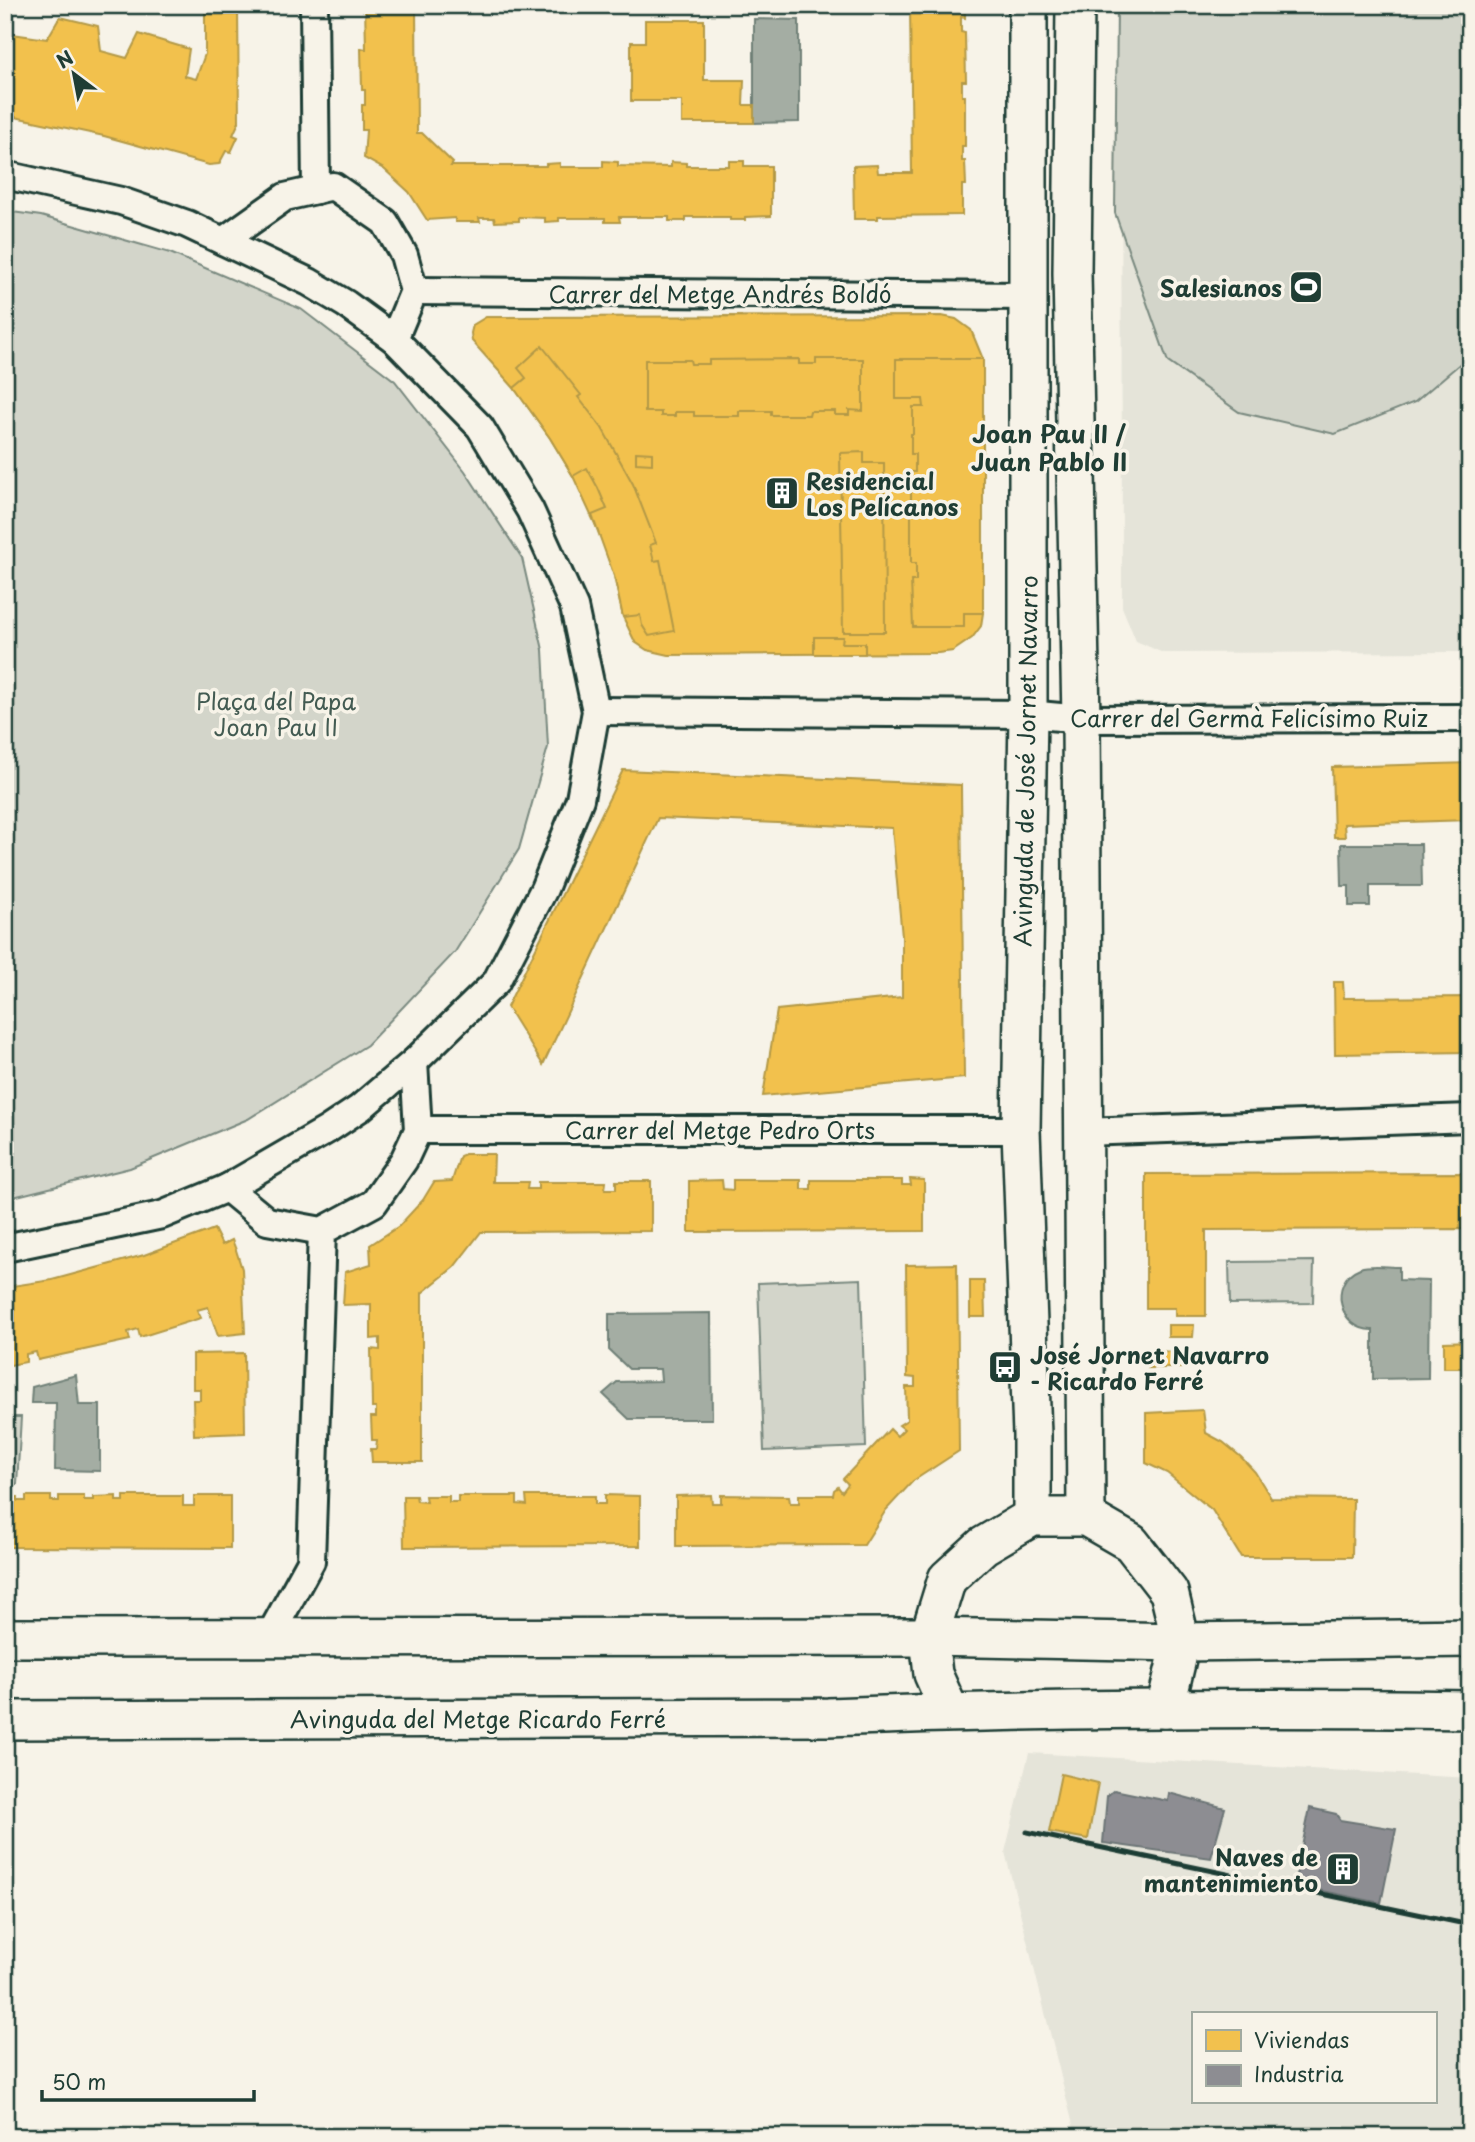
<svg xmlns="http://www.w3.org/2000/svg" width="1475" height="2142" font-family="'Playpen Sans',sans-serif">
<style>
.built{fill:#e5e4d9;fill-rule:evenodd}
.green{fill:#d3d5ca;stroke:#79897f;stroke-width:2}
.water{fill:#a4ada3;stroke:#6f8077;stroke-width:2}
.homes{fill:#f2c14e;stroke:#b39946;stroke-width:2}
.industry{fill:#8d8d92;stroke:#6c7576;stroke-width:2}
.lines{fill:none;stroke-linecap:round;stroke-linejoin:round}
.street-casing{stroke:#1f3d34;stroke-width:32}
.secondary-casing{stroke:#1f3d34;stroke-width:42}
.street{stroke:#f7f3e8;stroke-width:26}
.secondary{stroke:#f7f3e8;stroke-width:37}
.rail{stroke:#1f3d34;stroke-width:5}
.labels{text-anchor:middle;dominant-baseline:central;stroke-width:7;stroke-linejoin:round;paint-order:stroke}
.poi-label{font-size:23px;font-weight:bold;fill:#1f3d34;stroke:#f7f3e8;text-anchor:end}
.street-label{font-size:23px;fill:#1f3d34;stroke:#f7f3e8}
.park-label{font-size:23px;fill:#435b52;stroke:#f7f3e8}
.neighbourhood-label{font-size:24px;font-weight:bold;fill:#1f3d34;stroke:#f7f3e8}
</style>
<rect width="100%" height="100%" fill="#f7f3e8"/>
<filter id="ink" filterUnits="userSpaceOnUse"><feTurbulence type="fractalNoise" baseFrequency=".0143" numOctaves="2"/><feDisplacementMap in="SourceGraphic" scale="14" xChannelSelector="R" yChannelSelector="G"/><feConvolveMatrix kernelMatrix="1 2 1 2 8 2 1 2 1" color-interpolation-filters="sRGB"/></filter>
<g filter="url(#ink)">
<g class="built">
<path d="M1121 5H1470V652L1163 653 1136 641 1122 607Z"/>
<path d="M1029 1753 1470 1778V2137H1076L1005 1852ZM1193 2014H1435V2102H1193Z"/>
</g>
<g class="green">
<path d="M1117 5H1470V361L1462 362 1415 402 1335 434 1239 412 1168 362 1115 213Z"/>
<path d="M5 211 41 216 170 253 301 309 395 381 465 471 522 558 543 650 548 747 519 849 455 952 367 1045 248 1119 130 1168 5 1199Z"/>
<path d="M1314 1261 1313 1303 1230 1304 1229 1262Z"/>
<path d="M861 1279 866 1447 764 1451 758 1283Z"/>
<path d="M5 1417H21L17 1484H5Z"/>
</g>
<g class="water">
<path d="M754 19 799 20V122L754 123Z"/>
<path d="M1341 844H1421L1422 886H1370V906H1349V886H1342Z"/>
<path d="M1399 1267V1280L1429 1281 1428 1378 1373 1379V1330C1339 1331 1327 1281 1360 1268 1371 1264 1387 1267 1399 1267Z"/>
<path d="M711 1313 712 1419H629L603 1394 617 1382 661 1381 660 1369H629L609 1350V1314Z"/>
<path d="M76 1375 79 1405H100V1471L55 1470 56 1403H31L32 1387Z"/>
</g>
<g class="homes">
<path d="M205 5H238L239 122 233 135 238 137 231 152 226 151 219 164 209 165 104 136 5 115V33L47 39 60 17 98 26 101 51 127 58 139 34 189 49 185 76 196 79 205 54Z"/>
<path d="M365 5H416L417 133H422L453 163 451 166H546V164L560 163V167H603V161L618 162V166L671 167V162L686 163V166H729V161H744V166H771V216L745 217V220H730V217H686V221H669V217H619L620 222H605V218H559V221L545 222V218L519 217V221L495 222 494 218H479L480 222H455V218L427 220 409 192 384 169 364 158 366 130H362V105H365V90H362L361 48 366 49Z"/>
<path d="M910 5H965V18L961 17V32L965 33 966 81H962V96H965V146H962V161H965L966 185H962V215L878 216V219H854L853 166 877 165 878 173H912Z"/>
<path d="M645 20H704V80H744L743 105H754V123H682V101H631V42H645Z"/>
<rect x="722" y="316" width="19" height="21"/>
<path d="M942 316 956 319 971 330 983 359V613L981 626 972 638 953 651 938 653 669 655 647 650 635 642 623 617 614 576 601 537 573 476 550 438 514 388 472 341 471 333 473 325 486 317Z"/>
<path d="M542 346 581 395 578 397 602 428 633 484 656 543 650 545 654 561 660 560 674 631 649 636 642 625 640 615 623 617 614 576 592 515 607 509 598 488 587 468 573 476 550 438 514 388 526 378 518 368Z"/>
<path d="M799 359V364H816V359H863V411L849 410V415H835V411H810L809 415H771V411H739V416H694V412H675V416H661V412H645V360H690L691 364H709V360Z"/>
<path d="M896 359H983V613H964V627H913L911 581H916V563H911V472H915V454H911V434H913V407H924L923 399H896Z"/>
<path d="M636 452 652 453V464L636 463Z"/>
<path d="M864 452V463H884L885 632H843L840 453Z"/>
<path d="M814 637H843L842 643H865V654H814Z"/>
<path d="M1470 763V820L1344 824 1345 837H1334L1332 767Z"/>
<path d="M623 770 961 785 964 1078 763 1096 777 1010 902 997V937L892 828 658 818 543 1065 507 1007Z"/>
<path d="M1334 982H1343L1344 998 1470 997V1052L1335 1054Z"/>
<path d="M465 1154H494L493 1182H528L527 1189H538V1182H606L605 1189H616V1181H651V1231L481 1232 454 1267 422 1293V1462H372L371 1449H376L377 1440H372L371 1417H376V1408H372L371 1349 380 1350V1338L371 1339V1304L343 1305 345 1272 371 1264 370 1245 399 1226 423 1200 434 1182 452 1181 460 1156Z"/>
<path d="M1470 1173V1316L1468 1229 1206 1230V1316H1175V1308H1146V1174Z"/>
<path d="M910 1179 924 1180V1231L689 1232V1181L722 1180 723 1189 733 1190V1180H801V1189H811V1180H902V1185H911Z"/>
<path d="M214 1229 222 1245 232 1240 236 1250 242 1269 245 1333 218 1336 208 1307 197 1310 201 1318 140 1337 138 1329 128 1332 130 1340 38 1360 36 1352 26 1354V1362L5 1366V1287L52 1280 144 1255Z"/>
<path d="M957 1264 959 1451 913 1481 886 1510 864 1545 676 1546V1496L711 1495 712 1503H721V1495L789 1496 790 1503H799V1495H833L834 1490 838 1487 842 1492 848 1484 843 1479 890 1429 897 1436 904 1429 899 1425 907 1420 906 1387H915V1378L907 1377 906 1265Z"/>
<path d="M970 1281H984L985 1317H970Z"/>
<path d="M1168 1325H1194L1193 1337H1168Z"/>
<path d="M1470 1341V1368H1444V1342Z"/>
<path d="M1148 1351 1183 1352V1368H1148Z"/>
<path d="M244 1353 245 1433 194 1435 193 1400H200V1389H193V1354Z"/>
<path d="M1203 1410 1206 1433 1223 1442 1241 1457 1255 1472 1271 1498 1353 1499 1352 1557H1241L1212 1510 1167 1473 1146 1463V1413Z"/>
<path d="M605 1495 640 1496V1546L404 1547 403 1496H416L417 1501 426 1502 425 1496H449V1502H458V1496H517V1504L527 1505 526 1496H595V1504H605Z"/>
<path d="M26 1496H51V1501H59V1496H84V1500H94V1497L116 1496V1501H124V1496H183V1506H194V1496H230V1548L5 1547V1497H18V1501H26Z"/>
<path d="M1061 1774 1098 1783 1088 1839 1049 1832Z"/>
</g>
<g class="industry">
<path d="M1114 1790 1168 1801 1169 1793 1225 1808 1211 1858 1103 1843 1107 1796Z"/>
<path d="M1310 1808 1336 1814 1340 1820 1396 1829 1381 1903 1294 1885Z"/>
</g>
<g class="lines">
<g class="street-casing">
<g id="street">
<path d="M314 5 316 190"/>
<path d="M5 175 121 201 187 224 309 282 346 304 394 339 480 427 530 510 574 607 596 711 580 799 544 889 496 982 414 1062 360 1108 327 1130 227 1188 162 1215 5 1248"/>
<path d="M223 241 285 197 333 186 385 222 404 255 414 291 394 339"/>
<path d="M414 291 1027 296"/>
<path d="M596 711 1028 714 1081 719 1470 718"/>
<path d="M418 1130H1021"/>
<path d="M1083 1132 1470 1118"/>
<path d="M227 1188 267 1221 322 1231 374 1203 404 1160 418 1130 414 1062"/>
<path d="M268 1639 311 1561 322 1231"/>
</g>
</g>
<g class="secondary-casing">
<g id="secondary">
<path d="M1028 5V714L1021 1130 1032 1435V1517"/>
<path d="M1075 5 1072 273 1081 719 1086 1517"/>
<path d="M5 1638 929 1637 1181 1642 1470 1638"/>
<path d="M950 1712 933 1674 929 1637 947 1579 983 1546 1032 1517H1086L1131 1543 1169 1592 1181 1642 1165 1709"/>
<path d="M5 1720 828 1717C1042 1708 1256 1707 1470 1710"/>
</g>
</g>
<use href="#street" class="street"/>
<use href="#secondary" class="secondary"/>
<path class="rail" d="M1027 1832 1470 1925"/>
</g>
</g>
<defs>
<g id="stadium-square" transform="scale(1.75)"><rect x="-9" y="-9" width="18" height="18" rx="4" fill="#1f3d34" stroke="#f7f3e8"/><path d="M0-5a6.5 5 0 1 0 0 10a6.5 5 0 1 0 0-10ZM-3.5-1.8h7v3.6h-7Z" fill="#fff"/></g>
<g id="building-square" transform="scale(1.75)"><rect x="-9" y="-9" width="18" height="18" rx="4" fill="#1f3d34" stroke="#f7f3e8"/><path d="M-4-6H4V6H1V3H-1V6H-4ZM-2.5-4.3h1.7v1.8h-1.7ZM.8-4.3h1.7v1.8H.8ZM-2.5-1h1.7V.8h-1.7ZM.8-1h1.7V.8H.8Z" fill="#fff"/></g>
<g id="bus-square" transform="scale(1.75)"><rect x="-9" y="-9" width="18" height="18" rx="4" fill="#1f3d34" stroke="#f7f3e8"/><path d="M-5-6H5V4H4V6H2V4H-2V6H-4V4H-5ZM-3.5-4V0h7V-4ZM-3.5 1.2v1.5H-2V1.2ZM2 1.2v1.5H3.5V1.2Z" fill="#fff"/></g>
</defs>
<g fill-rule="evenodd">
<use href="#stadium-square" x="1306" y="287"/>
<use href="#building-square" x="782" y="493"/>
<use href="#bus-square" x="1005" y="1367"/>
<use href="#building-square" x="1343" y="1869"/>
</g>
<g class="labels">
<g class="poi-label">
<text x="1282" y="287">Salesianos</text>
<text x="806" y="480" text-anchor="start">Residencial<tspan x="806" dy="26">Los Pelícanos</tspan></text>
<text x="1030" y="1354" text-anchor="start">José Jornet Navarro<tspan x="1030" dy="26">- Ricardo Ferré</tspan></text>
<text x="1318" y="1856">Naves de<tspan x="1318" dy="26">mantenimiento</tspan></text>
</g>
<g class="street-label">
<text x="720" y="293">Carrer del Metge Andrés Boldó</text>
<text x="1249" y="717">Carrer del Germà Felicísimo Ruiz</text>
<text transform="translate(1025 761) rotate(-89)">Avinguda de José Jornet Navarro</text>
<text x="720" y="1129">Carrer del Metge Pedro Orts</text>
<text x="478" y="1718">Avinguda del Metge Ricardo Ferré</text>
</g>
<g class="park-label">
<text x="276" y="700">Plaça del Papa<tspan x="276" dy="26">Joan Pau II</tspan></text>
</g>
<g class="neighbourhood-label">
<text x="1049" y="433">Joan Pau II /<tspan x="1049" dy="28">Juan Pablo II</tspan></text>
</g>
</g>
<rect width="1475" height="2142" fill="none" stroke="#f7f3e8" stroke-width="28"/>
<rect x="14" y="14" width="1447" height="2114" fill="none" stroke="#1f3d34" stroke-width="2.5" filter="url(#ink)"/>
<rect x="1192" y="2012" width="245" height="91" fill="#f7f3e8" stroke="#a1aaa0" stroke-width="2"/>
<rect x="1206" y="2030" width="35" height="21" fill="#f2c14e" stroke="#a1aaa0" stroke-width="2"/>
<text x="1254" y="2048" font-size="21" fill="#1f3d34">Viviendas</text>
<rect x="1206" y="2065" width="35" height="21" fill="#8d8d92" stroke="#a1aaa0" stroke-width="2"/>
<text x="1254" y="2082" font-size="21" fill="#1f3d34">Industria</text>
<g transform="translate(74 74) rotate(328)" stroke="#f7f3e8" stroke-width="5" paint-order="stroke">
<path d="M0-5L12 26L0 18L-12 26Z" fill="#1f3d34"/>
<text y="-10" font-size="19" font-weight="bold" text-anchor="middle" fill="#1f3d34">N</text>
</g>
<path d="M42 2090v10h212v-10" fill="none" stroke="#1f3d34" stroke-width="3.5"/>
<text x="52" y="2090" font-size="21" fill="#1f3d34" stroke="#f7f3e8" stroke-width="5" paint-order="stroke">50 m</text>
</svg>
